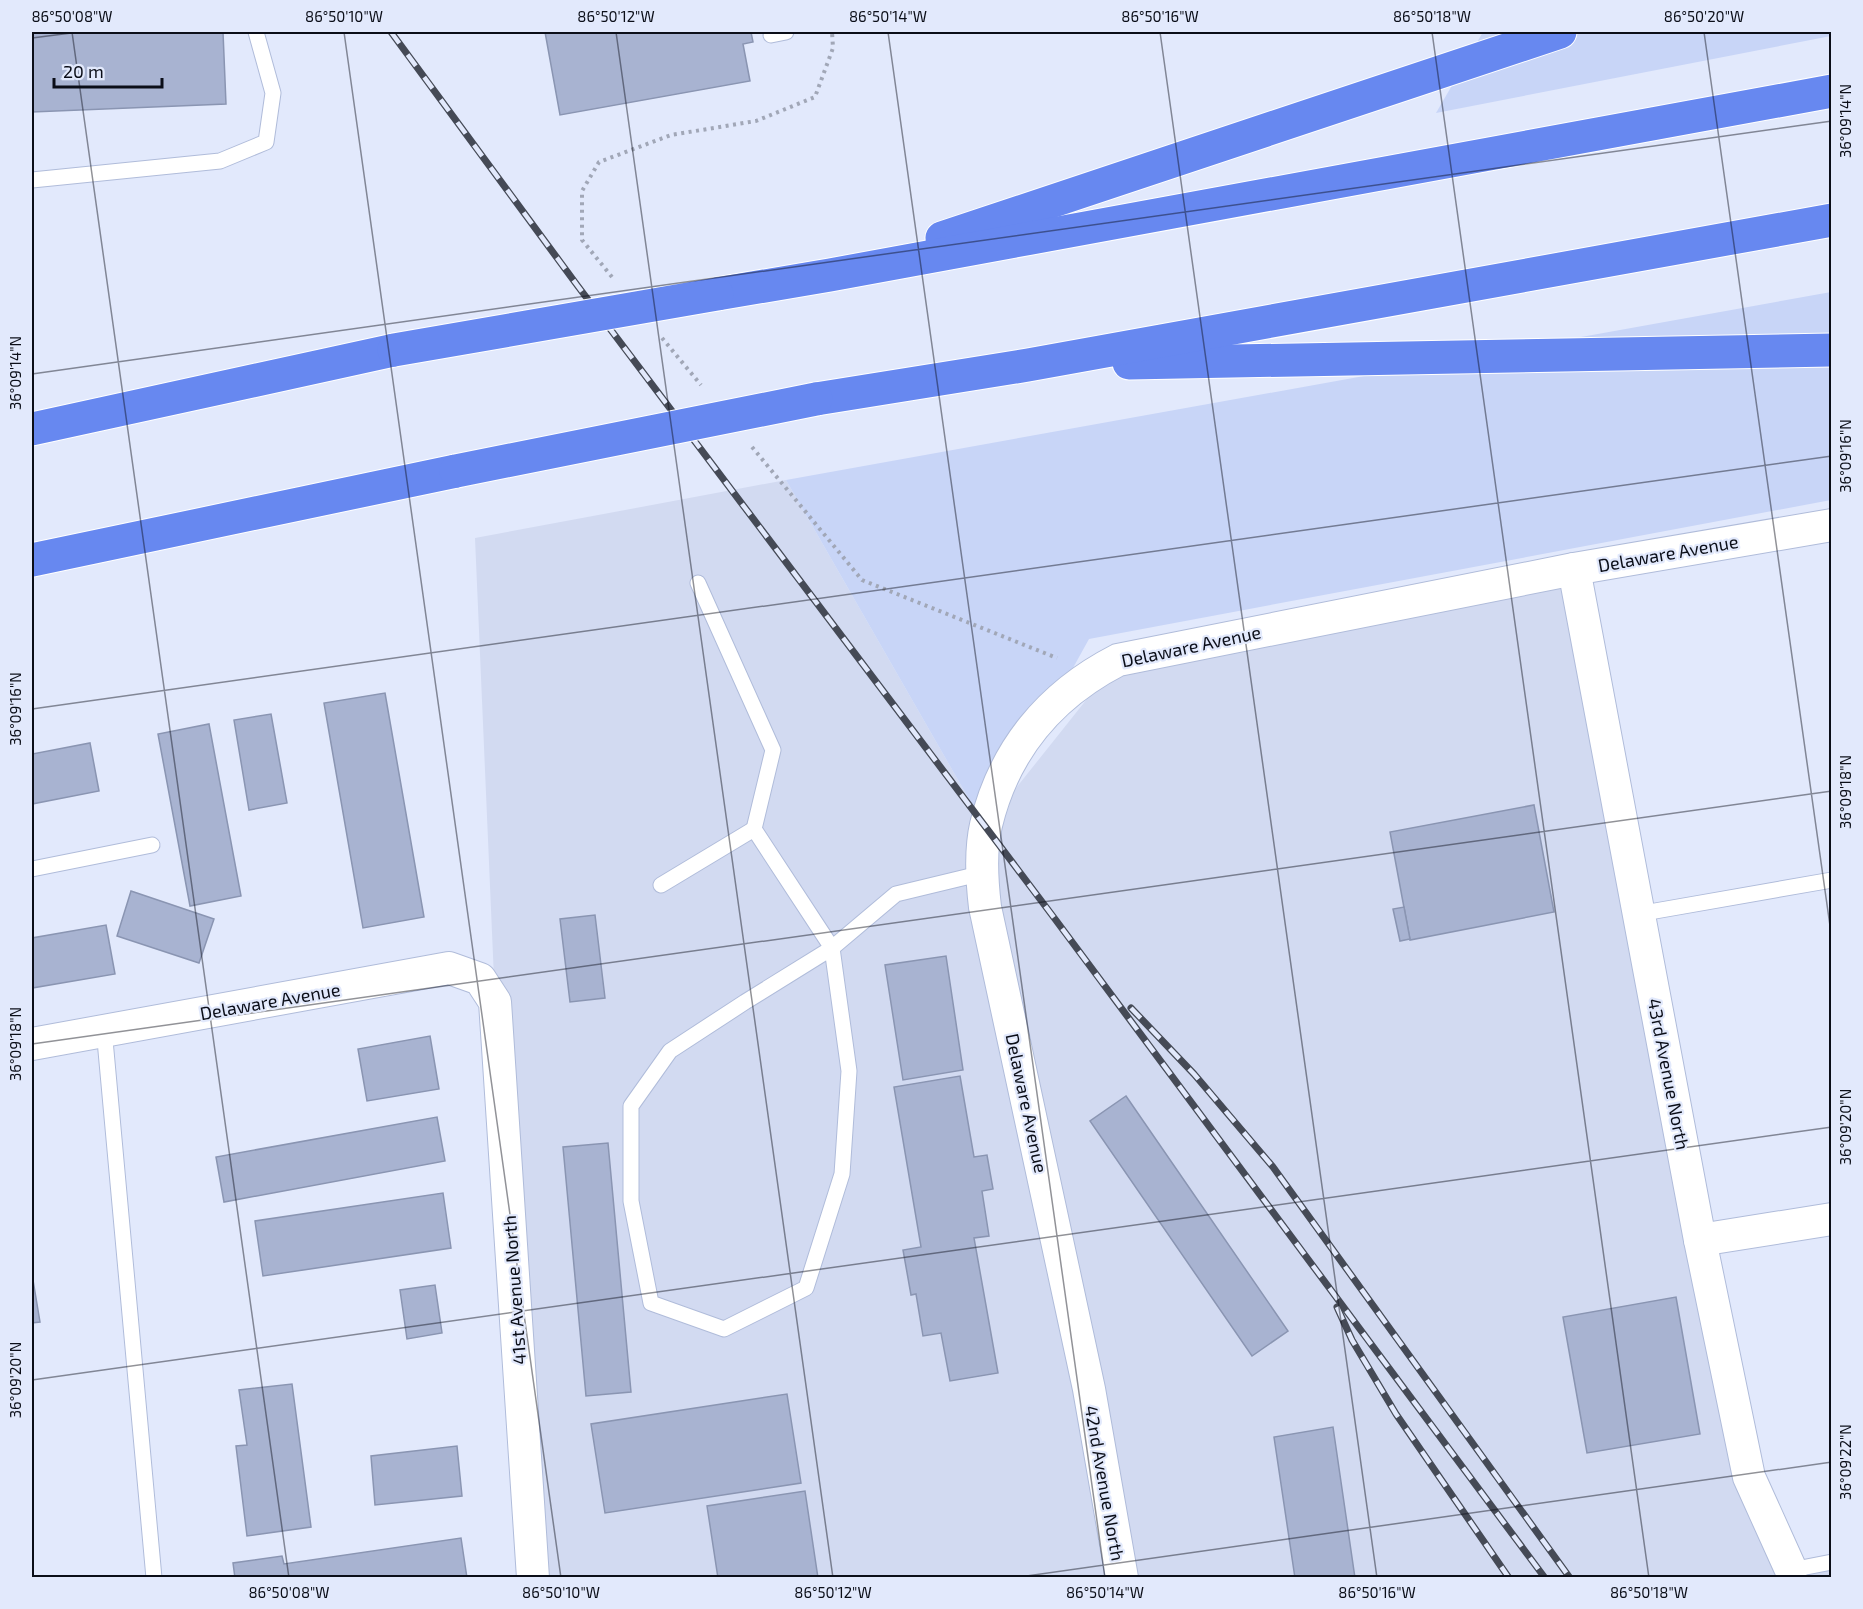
<svg xmlns="http://www.w3.org/2000/svg" width="1863" height="1609" font-family="'Exo 2',sans-serif">
<style>
.built{fill:#d2daf1}
.green{fill:#c8d5f7}
.building{fill:#a8b3d1;stroke:#8a95b2;stroke-width:1.5}
.lines{fill:none;stroke-linecap:round;stroke-linejoin:round}
.lane-casing{stroke:#b0bcda;stroke-width:17}
.street-casing{stroke:#b0bcda;stroke-width:34}
.highway-casing{stroke:#fff;stroke-width:35}
.path{stroke:#a1a7b7;stroke-width:4;stroke-dasharray:3 4.5;stroke-linecap:butt}
.lane{stroke:#fff;stroke-width:15}
.street{stroke:#fff;stroke-width:32}
.highway{stroke:#6788f0;stroke-width:33}
.rail-casing{stroke:#454a56;stroke-width:7}
.rail{stroke:#e2e9fc;stroke-width:4.5;stroke-dasharray:14;stroke-linecap:butt}
.highway-bridge-casing{stroke:#fff;stroke-width:35;stroke-linecap:butt}
.highway-bridge{stroke:#6788f0;stroke-width:33}
.ticks{fill:none;stroke:#0b0e18;stroke-width:1.5;stroke-opacity:0.45}
.labels{text-anchor:middle;dominant-baseline:central;stroke-width:4.5;stroke-linejoin:round;paint-order:stroke}
.street-label{font-size:18px;fill:#0b0e18;stroke:#e2e9fc}
.neatline{fill:none;stroke:#0b0e18;stroke-width:2}
.ticks-label{font-size:15px;text-anchor:middle;fill:#0b0e18}
</style>
<rect width="100%" height="100%" fill="#e2e9fc"/>
<path class="built" d="M786 480 985 827 1118 660 1574 569 1700 1240 1791 1570 1831 1562V1577H535L495 1002 475 538Z"/>
<g class="green">
<path d="M1483 32H1831V36L1436 113Z"/>
<path d="M1831 292V500L1089 639 985 827 786 480Z"/>
</g>
<g class="building">
<path d="M32 32H223L226 104 32 112Z"/>
<path d="M545 32H751L753 42 743 44 750 81 560 115Z"/>
<path d="M385 693 424 917 363 928 324 703Z"/>
<path d="M271 714 287 803 249 810 234 720Z"/>
<path d="M209 724 241 896 190 906 158 734Z"/>
<path d="M90 743 99 791 32 804V754Z"/>
<path d="M1534 805 1554 912 1410 940 1390 832Z"/>
<path d="M131 891 214 919 199 963 117 936Z"/>
<path d="M1404 907 1410 939 1400 941 1393 909Z"/>
<path d="M595 915 605 998 570 1002 560 919Z"/>
<path d="M106 925 115 974 32 988V938Z"/>
<path d="M946 956 963 1070 903 1080 885 965Z"/>
<path d="M430 1036 439 1089 367 1101 358 1049Z"/>
<path d="M960 1076 974 1157 987 1155 993 1189 982 1191 989 1236 974 1238 998 1373 950 1381 941 1333 923 1336 916 1294 911 1295 903 1250 921 1247 894 1087Z"/>
<path d="M1126 1096 1288 1331 1252 1356 1090 1121Z"/>
<path d="M437 1117 445 1161 224 1202 216 1157Z"/>
<path d="M608 1143 631 1392 586 1396 563 1147Z"/>
<path d="M443 1193 451 1248 263 1276 255 1221Z"/>
<path d="M32 1274 40 1322 32 1323Z"/>
<path d="M435 1285 442 1333 407 1339 400 1290Z"/>
<path d="M1676 1297 1700 1434 1587 1453 1563 1317Z"/>
<path d="M292 1384 311 1527 247 1536 236 1446 247 1445 239 1390Z"/>
<path d="M787 1394 801 1483 605 1513 591 1424Z"/>
<path d="M1333 1427 1355 1578H1295L1274 1437Z"/>
<path d="M457 1446 462 1496 375 1505 371 1456Z"/>
<path d="M805 1491 818 1578H718L707 1506Z"/>
<path d="M461 1538 467 1578H235L233 1563 282 1556 284 1564Z"/>
</g>
<g class="lines">
<g class="lane-casing">
<g id="lane">
<path d="M771 35 786 32"/>
<path d="M32 180 220 161 266 142 273 93 256 32"/>
<path d="M698 583 773 750 754 829"/>
<path d="M32 869 152 845"/>
<path d="M661 885 754 829 832 948 745 1002 670 1051 631 1106V1201L651 1303 724 1329 806 1288 842 1174 849 1071 832 948 896 894 983 873"/>
<path d="M1638 914 1832 880"/>
<path d="M104 1029 154 1578"/>
<path d="M1792 1573 1791 1570 1832 1562"/>
</g>
</g>
<g class="street-casing">
<g id="street">
<path d="M1574 569 1700 1240 1749 1477 1791 1570"/>
<path d="M32 1044 449 968 480 979 495 1002 533 1578"/>
<path d="M1700 1240 1832 1219"/>
<path d="M1122 1578 1089 1389 985 907C982 882 980 851 986 825 1004 750 1050 695 1118 660L1574 569 1832 525"/>
</g>
</g>
<g class="highway-casing">
<g id="highway">
<path d="M942 238 1560 32"/>
<path d="M717 294 830 275 1832 91"/>
<path d="M1129 363 1832 350"/>
<path d="M816 399 1028 365 1832 220"/>
<path d="M32 429 394 350"/>
<path d="M32 560 456 471"/>
</g>
</g>
<g class="path">
<path d="M612 277 582 240V191L599 162 671 135 756 121 815 97 833 48 832 32"/>
<path d="M662 338 701 385"/>
<path d="M752 447 862 580 1057 658"/>
</g>
<use href="#lane" class="lane"/>
<use href="#street" class="street"/>
<use href="#highway" class="highway"/>
<g class="rail-casing">
<g id="rail">
<path d="M391 32 577 285 1055 919 1545 1578"/>
<path d="M1131 1008 1194 1074 1273 1167 1570 1578"/>
<path d="M1337 1307 1352 1340 1396 1414 1509 1578"/>
</g>
</g>
<use href="#rail" class="rail"/>
<g class="highway-bridge-casing">
<g id="highway-bridge">
<path d="M394 350 717 294"/>
<path d="M456 471 816 399"/>
</g>
</g>
<use href="#highway-bridge" class="highway-bridge"/>
</g>
<path class="ticks" d="M72 32 289 1578M344 32 561 1578M616 32 833 1578M888 32 1105 1578M1160 32 1377 1578M1432 32 1649 1578M1704 32 1832 940M32 38 79 32M32 374 1832 121M32 709 1832 456M32 1044 1832 791M32 1380 1832 1127M1012 1578 1832 1462"/>
<g class="labels">
<g class="street-label">
<text transform="translate(1668 553) rotate(-10)">Delaware Avenue</text>
<text transform="translate(1191 646) rotate(-12)">Delaware Avenue</text>
<text transform="translate(270 1001) rotate(-10)">Delaware Avenue</text>
<text transform="translate(1669 1074) rotate(79)">43rd Avenue North</text>
<text transform="translate(1027 1103) rotate(78)">Delaware Avenue</text>
<text transform="translate(514 1290) rotate(-94)">41st Avenue North</text>
<text transform="translate(1105 1483) rotate(80)">42nd Avenue North</text>
</g>
</g>
<rect width="1863" height="1609" fill="none" stroke="#e2e9fc" stroke-width="66"/>
<path d="M54 78v9h108v-9" fill="none" stroke="#0b0e18" stroke-width="3"/>
<text x="63" y="78" font-size="18" fill="#0b0e18" stroke="#e2e9fc" stroke-width="4.5" paint-order="stroke">20 m</text>
<rect x="33" y="33" width="1797" height="1543" class="neatline"/>
<g class="ticks-label">
<text x="72" y="22">86°50'08"W</text>
<text x="344" y="22">86°50'10"W</text>
<text x="616" y="22">86°50'12"W</text>
<text x="888" y="22">86°50'14"W</text>
<text x="1160" y="22">86°50'16"W</text>
<text x="1432" y="22">86°50'18"W</text>
<text x="1704" y="22">86°50'20"W</text>
<text transform="translate(1846 121) rotate(-90)" y="5">36°09'14"N</text>
<text transform="translate(16 373) rotate(-90)" y="5">36°09'14"N</text>
<text transform="translate(1846 456) rotate(-90)" y="5">36°09'16"N</text>
<text transform="translate(16 709) rotate(-90)" y="5">36°09'16"N</text>
<text transform="translate(1846 792) rotate(-90)" y="5">36°09'18"N</text>
<text transform="translate(16 1044) rotate(-90)" y="5">36°09'18"N</text>
<text transform="translate(1846 1127) rotate(-90)" y="5">36°09'20"N</text>
<text transform="translate(16 1380) rotate(-90)" y="5">36°09'20"N</text>
<text transform="translate(1846 1462) rotate(-90)" y="5">36°09'22"N</text>
<text x="289" y="1598">86°50'08"W</text>
<text x="561" y="1598">86°50'10"W</text>
<text x="833" y="1598">86°50'12"W</text>
<text x="1105" y="1598">86°50'14"W</text>
<text x="1377" y="1598">86°50'16"W</text>
<text x="1649" y="1598">86°50'18"W</text>
</g>
</svg>
